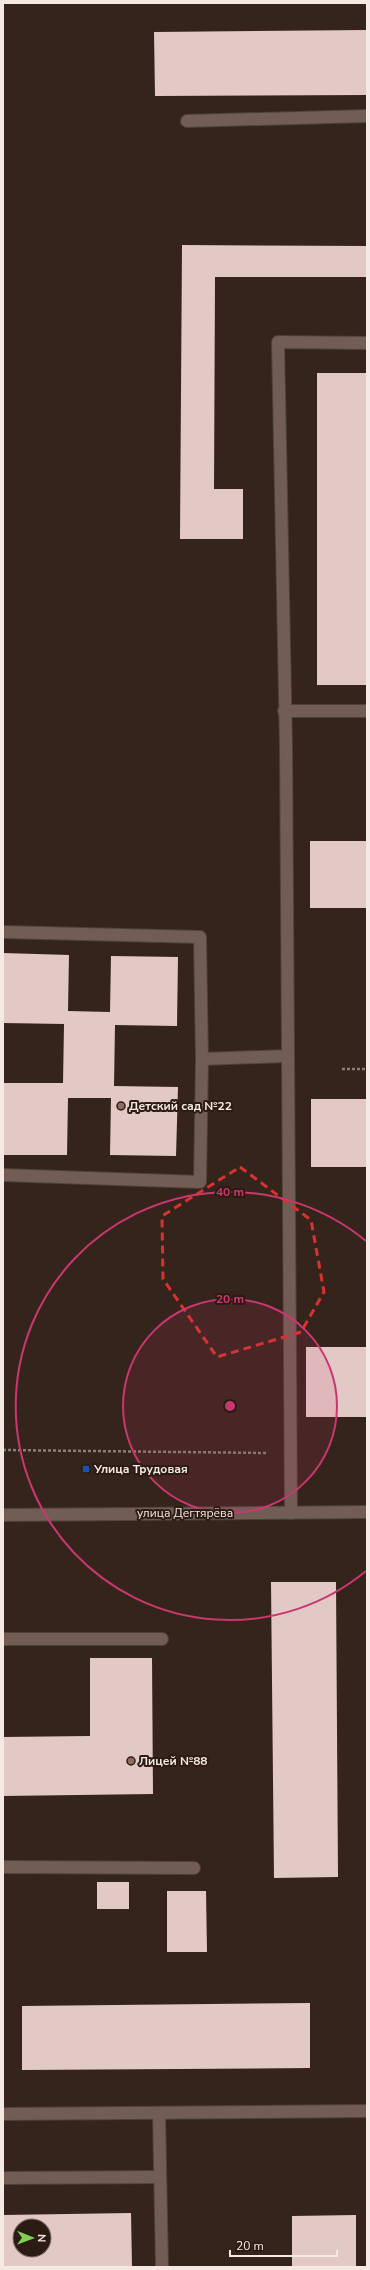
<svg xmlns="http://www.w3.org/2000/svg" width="370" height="2270" font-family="'Nunito Sans',sans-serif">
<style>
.building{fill:#e3c9c6;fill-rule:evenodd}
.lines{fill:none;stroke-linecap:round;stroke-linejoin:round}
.minor-casing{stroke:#50423b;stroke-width:14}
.path{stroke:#8b7c75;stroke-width:2.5;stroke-dasharray:3 2;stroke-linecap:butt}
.minor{stroke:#715d54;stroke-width:12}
.marked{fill:none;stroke:#d83231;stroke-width:3;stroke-dasharray:8 5;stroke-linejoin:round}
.ring{fill:none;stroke:#ca376f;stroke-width:2}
.education-dot{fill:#8d6e63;stroke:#2b1b13;stroke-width:1.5}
.transit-dot{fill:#1a4fb4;stroke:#2b1b13;stroke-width:1.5}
.labels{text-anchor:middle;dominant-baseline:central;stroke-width:4;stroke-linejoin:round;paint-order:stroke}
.poi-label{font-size:12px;font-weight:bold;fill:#f5e9e3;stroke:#2b1b13;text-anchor:start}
.street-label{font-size:12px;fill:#f5e9e3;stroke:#2b1b13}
.centre{fill:#ca376f;stroke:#2b1b13;stroke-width:2}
.ring-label{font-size:12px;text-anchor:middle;font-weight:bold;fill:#ca376f;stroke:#2b1b13;stroke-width:4;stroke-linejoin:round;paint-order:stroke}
</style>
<rect width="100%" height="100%" fill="#35241c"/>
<g class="building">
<path d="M367 30V95L155 96 154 32Z"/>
<path d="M182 245 367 246V277H215L214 489H243V539H180Z"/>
<rect x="317" y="373" width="50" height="312"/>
<rect x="310" y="841" width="57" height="67"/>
<path d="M3 953 69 955 68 1011 110 1012 111 956 178 957 177 1026 115 1025 114 1086 178 1087 176 1156 110 1155 111 1098H68L67 1155H3V1083H63L64 1024 3 1023Z"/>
<rect x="311" y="1099" width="56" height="68"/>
<rect x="306" y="1347" width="61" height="70"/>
<path d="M271 1582H336L338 1877 274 1878Z"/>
<path d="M90 1658H152L153 1794 3 1796V1737L90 1736Z"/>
<rect x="97" y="1882" width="32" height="27"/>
<path d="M167 1891H206L207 1952H167Z"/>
<path d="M310 2003V2068L22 2070V2006Z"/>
<path d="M131 2213 132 2267H3V2215ZM20 2226H44V2250H20Z"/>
<path d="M356 2215V2267H292V2216Z"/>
</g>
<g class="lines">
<g class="minor-casing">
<g id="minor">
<path d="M187 121 367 116"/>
<path d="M284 711H367"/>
<path d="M3 932 200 937 202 1059 200 1182 3 1175"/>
<path d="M202 1059 288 1056"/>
<path d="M291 1513 286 746 278 342 367 343"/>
<path d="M3 1515 367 1512"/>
<path d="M3 1639H162"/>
<path d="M3 1867 194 1868"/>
<path d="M159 2113 162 2267"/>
<path d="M3 2114 367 2111"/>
<path d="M3 2178 160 2177"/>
</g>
</g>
<g class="path">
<path d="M342 1069H367"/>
<path d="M3 1450 266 1453"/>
</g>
<use href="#minor" class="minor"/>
</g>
<path class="marked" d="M240 1167 311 1220 324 1292 301 1332 217 1357 163 1279 162 1216Z"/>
<circle cx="230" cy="1406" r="107" fill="#ca376f" fill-opacity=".12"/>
<g class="ring">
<circle cx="230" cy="1406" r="107"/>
<path d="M366 1571A214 214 0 1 1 366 1241"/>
</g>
<g class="education-dot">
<circle cx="121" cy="1106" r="4"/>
<circle cx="131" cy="1761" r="4"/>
</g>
<rect class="transit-dot" x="82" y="1465" width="8" height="8" rx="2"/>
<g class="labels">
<g class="poi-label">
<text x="129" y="1106">Детский сад №22</text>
<text x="94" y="1469">Улица Трудовая</text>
<text x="139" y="1761">Лицей №88</text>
</g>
<g class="street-label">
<text x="185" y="1513">улица Дегтярёва</text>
</g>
</g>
<circle cx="230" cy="1406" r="6" class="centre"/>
<g class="ring-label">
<text x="230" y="1196">40 m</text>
<text x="230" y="1303">20 m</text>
</g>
<rect width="370" height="2270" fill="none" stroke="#f5e9e3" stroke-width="8"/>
<g transform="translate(32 2238) rotate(91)"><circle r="19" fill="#2b1b13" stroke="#7c6d66"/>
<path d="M0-3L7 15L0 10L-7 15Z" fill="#80d051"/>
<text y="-6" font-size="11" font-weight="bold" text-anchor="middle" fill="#f5e9e3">N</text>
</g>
<path d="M230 2250v6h107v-6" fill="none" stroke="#f5e9e3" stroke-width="2"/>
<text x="236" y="2250" font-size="12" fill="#f5e9e3" stroke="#2b1b13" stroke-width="3" paint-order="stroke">20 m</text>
</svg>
